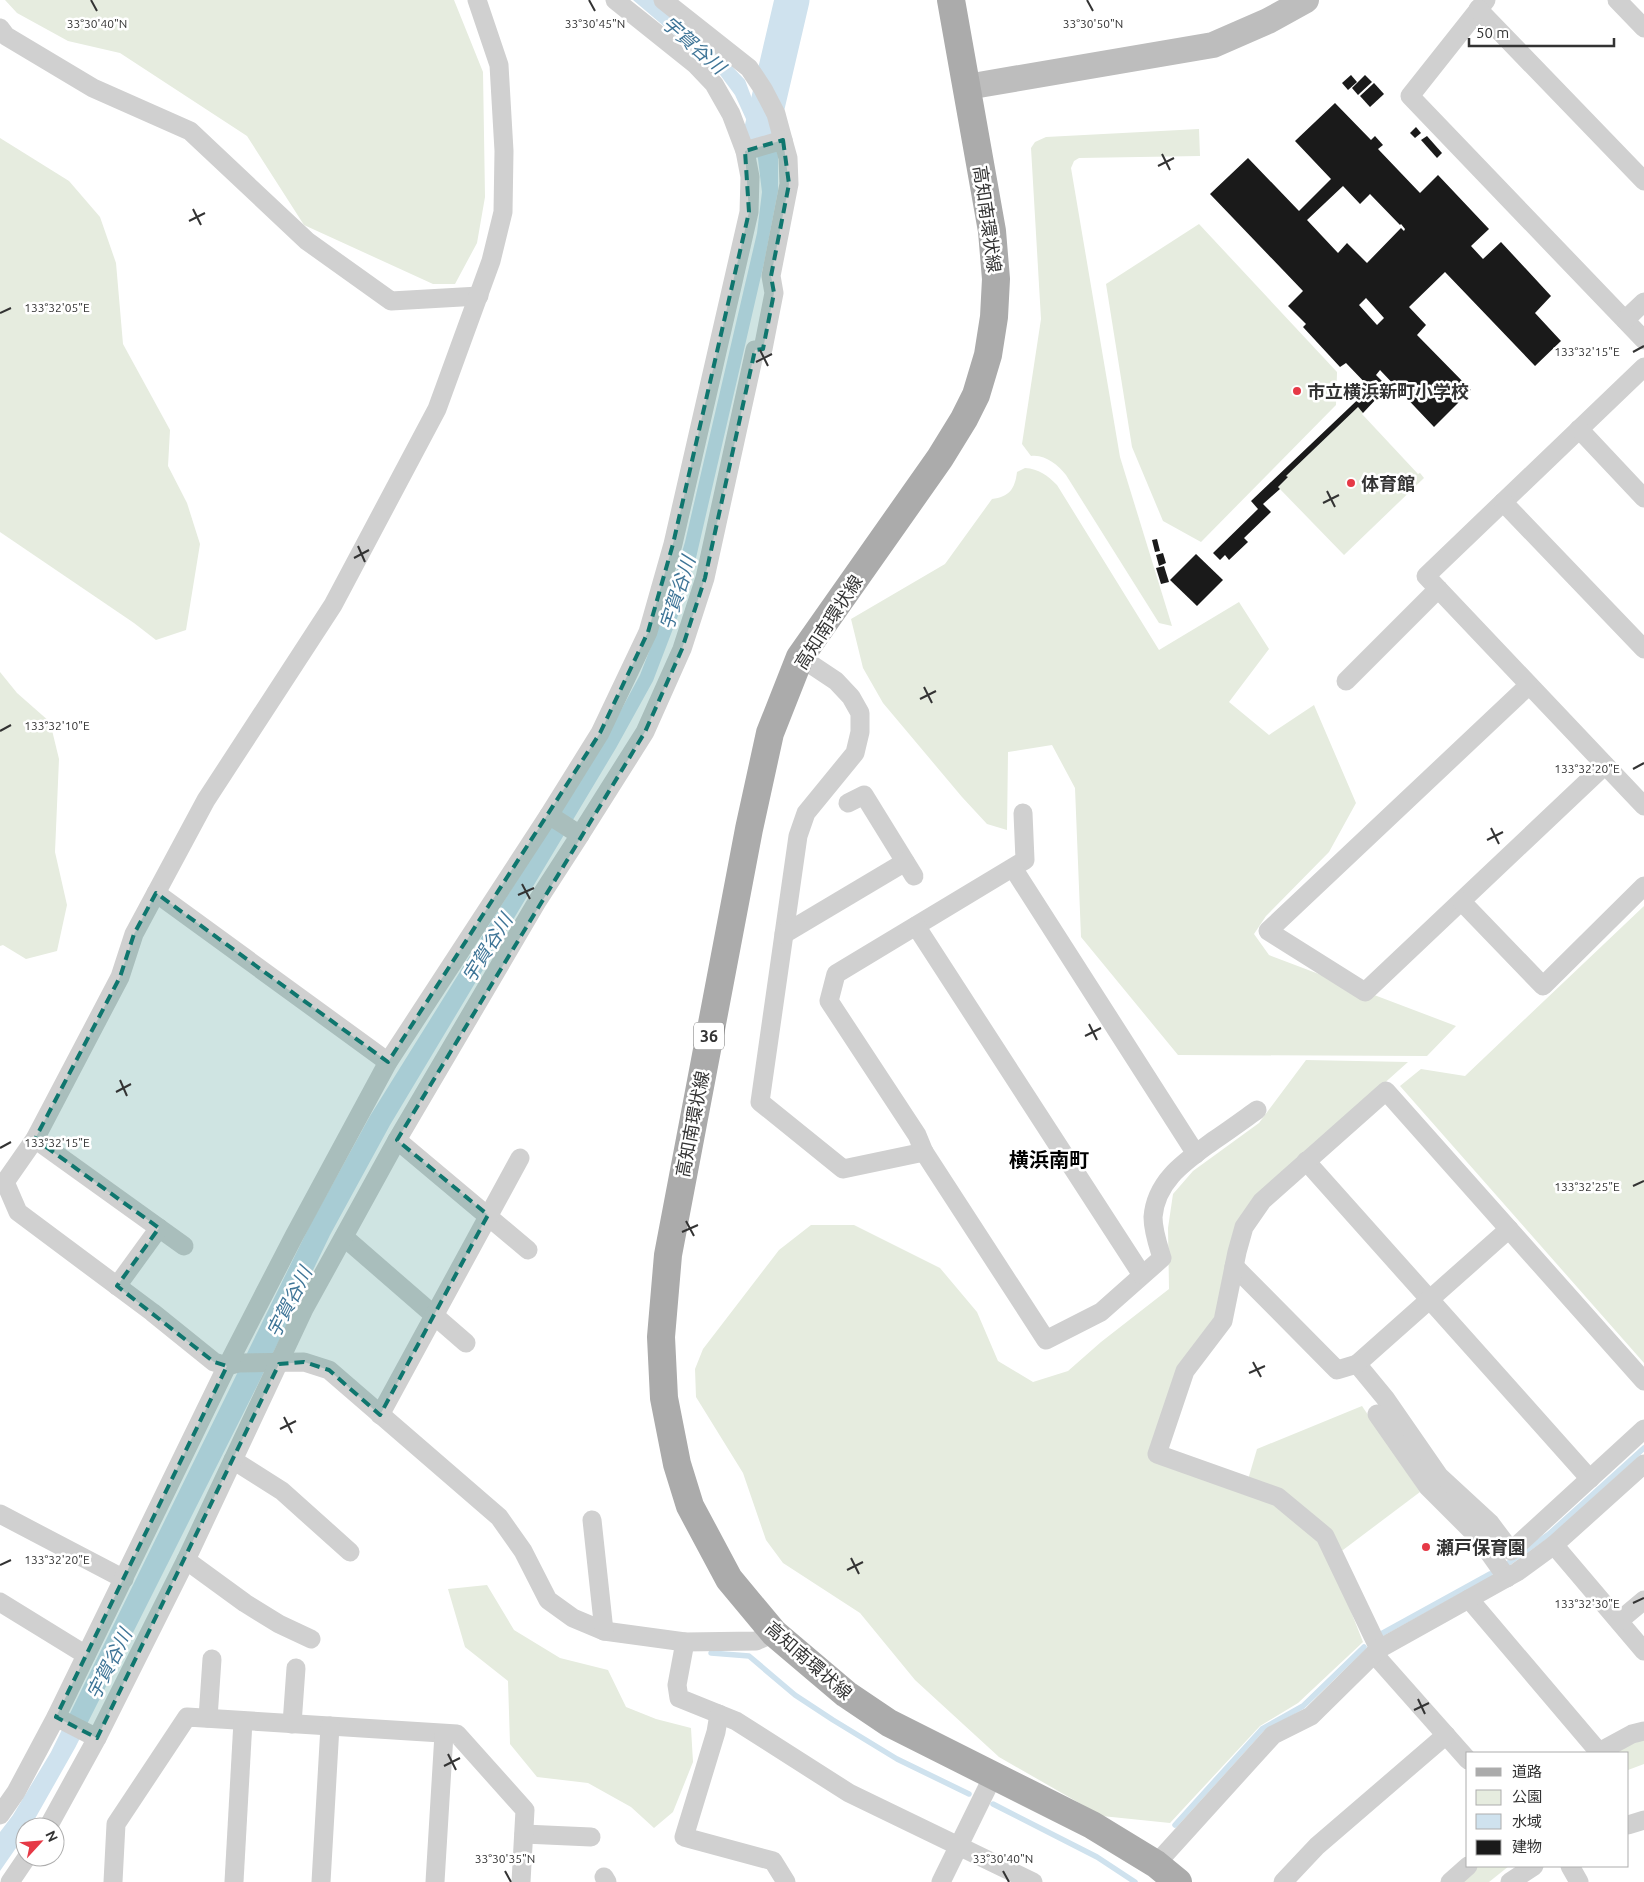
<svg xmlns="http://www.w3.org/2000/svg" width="1644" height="1882" font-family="Ubuntu,'Noto Sans JP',sans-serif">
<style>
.green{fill:#e6ecdf}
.water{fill:#cfe2ee}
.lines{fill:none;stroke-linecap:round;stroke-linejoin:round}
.stream{stroke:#cfe2ee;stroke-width:5.5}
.river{stroke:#cfe2ee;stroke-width:35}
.building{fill:#1a1a1a;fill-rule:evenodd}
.street{stroke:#d0d0d0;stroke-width:19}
.secondary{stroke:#bdbdbd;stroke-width:26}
.primary{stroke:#ababab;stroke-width:28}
.marked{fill:#0f766e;fill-opacity:0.2;stroke:#0f766e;stroke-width:4;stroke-dasharray:10 6;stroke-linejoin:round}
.ticks{fill:none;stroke:#333;stroke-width:2}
.poi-dot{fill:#e63946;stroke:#fff;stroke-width:2}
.labels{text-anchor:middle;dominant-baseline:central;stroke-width:5;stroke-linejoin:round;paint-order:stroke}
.shield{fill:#fff;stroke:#707070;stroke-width:1}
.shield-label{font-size:16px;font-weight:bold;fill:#333}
.street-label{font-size:18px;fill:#333;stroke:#fff}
.poi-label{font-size:18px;font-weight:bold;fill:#333;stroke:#fff;text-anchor:start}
.water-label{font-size:19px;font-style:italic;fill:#3f7597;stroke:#fff}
.quarter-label{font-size:20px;font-weight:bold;fill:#000;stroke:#fff}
.ticks-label{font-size:12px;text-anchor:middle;fill:#333;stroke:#fff;stroke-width:5;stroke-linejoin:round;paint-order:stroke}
</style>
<rect width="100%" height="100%" fill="#fff"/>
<g class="green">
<path d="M5 0H454L483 72 485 197 477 243 455 284H433L304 225 247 136 120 53 68 41 17 13Z"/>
<path d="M1199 129 1200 156 1079 158 1074 161 1071 168 1120 457 1172 626 1159 623 1066 475C1058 465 1045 454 1031 456L1022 444 1041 319 1031 148 1035 142 1046 137Z"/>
<path d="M0 138 69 181 100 217 116 263 123 344 170 430 168 466 187 503 200 544 186 630 156 640 134 623 0 532Z"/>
<path d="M1199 224 1337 372 1336 405 1201 542 1163 521 1132 447 1106 284Z"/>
<path d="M1358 407 1363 413 1362 414 1418 474 1420 473 1424 478 1344 555 1278 487 1288 477 1286 476Z"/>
<path d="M1025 468C1039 469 1047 475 1057 485L1159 650 1239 602 1269 649 1229 702 1269 735 1314 705 1356 803 1329 852 1266 916 1254 934 1269 955 1456 1026 1427 1056 1178 1055 1081 937 1075 788 1052 745 1008 752 1007 830 987 824 962 797 883 703 863 668 851 619 945 564 992 499C1009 497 1015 489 1017 472Z"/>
<path d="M0 672 17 693 50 722 59 759 55 852 67 905 57 951 26 959 3 945 0 946Z"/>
<path d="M1644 906V1363L1400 1086 1421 1069 1465 1076Z"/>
<path d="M1306 1060 1408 1062 1258 1196 1218 1320 1150 1458 1276 1500 1322 1538 1363 1642 1298 1703 1260 1726 1170 1823 1102 1816 999 1757 915 1680 860 1613 783 1563 766 1540 743 1473 696 1397 695 1369 703 1349 779 1250 811 1225H854L940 1268 977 1312 998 1361 1033 1382 1068 1371 1101 1342 1169 1289 1168 1228 1173 1194 1193 1171 1259 1123Z"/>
<path d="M1362 1406 1420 1492 1339 1553 1247 1483 1257 1449Z"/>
<path d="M487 1585 514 1630 560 1658 608 1670 626 1707 656 1719 691 1728 693 1762 673 1812 654 1828 631 1807 588 1783 537 1777 510 1744 508 1681 465 1647 448 1589Z"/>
<path d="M1644 1739V1764L1628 1770V1753H1611Z"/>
<path d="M1469 1866H1509L1489 1882H1454Z"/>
</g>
<path class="water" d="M633 0H654L721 55 745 80 754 104 762 98 778 156V191L764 263 696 558 679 613 653 681 616 748 390 1125 330 1235 259 1382 75 1748 32 1824 30 1827H25V1835L0 1871V1832L13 1815 51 1752 310 1225 370 1116 607 736 640 675 664 613 685 542 757 233 762 192 758 159 746 119 735 95 718 72Z"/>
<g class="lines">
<g class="stream">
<path d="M1507 1564 1549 1534 1644 1448"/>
<path d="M1381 1634 1490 1574"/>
<path d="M711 1653 749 1656 795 1695 833 1720 897 1759 969 1794"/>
<path d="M993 1804 1097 1857 1135 1882"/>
<path d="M1175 1825 1262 1729 1303 1706 1364 1647"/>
</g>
<path class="river" d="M761 133 792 0"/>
</g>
<g class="building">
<path d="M1351 75 1357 82 1348 90 1342 83Z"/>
<path d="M1365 75 1372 82 1358 95 1352 88Z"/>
<path d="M1374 83 1384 94 1370 107 1360 96Z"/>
<path d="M1335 103 1371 140 1375 136 1383 145 1378 149 1420 193 1438 175 1489 229 1471 246 1483 259 1501 242 1551 296 1535 313 1561 341 1535 366 1445 272 1409 307 1426 325 1417 335 1471 390 1434 427 1380 370 1376 375 1390 389 1381 398 1379 396 1363 413 1358 407 1286 476 1288 477 1278 487 1280 489 1263 504 1271 512 1244 538 1248 542 1229 560 1225 555 1220 560 1213 553 1258 509 1251 501 1370 388 1346 363 1340 367 1303 327 1306 324 1288 306 1303 291 1210 194 1248 158 1299 211 1331 179 1295 141ZM1343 186 1360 204 1370 194 1400 225 1401 224 1405 229 1404 231 1401 228 1367 263 1347 243 1338 253 1307 220ZM1366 298 1384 318 1377 325 1359 305Z"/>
<path d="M1416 127 1421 133 1415 138 1410 133Z"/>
<path d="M1427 136 1442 153 1437 158 1421 140Z"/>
<path d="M1157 539 1160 551 1155 552 1152 540Z"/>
<path d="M1163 553 1166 563 1159 566 1156 555Z"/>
<path d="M1196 554 1223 580 1197 606 1170 580Z"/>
<path d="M1164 566 1169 582 1161 584 1156 568Z"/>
</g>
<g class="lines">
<g class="street">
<path d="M663 0 749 68 763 89 776 114 783 140"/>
<path d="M1486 0 1410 96 1644 340"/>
<path d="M1617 0 1644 28"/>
<path d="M1478 9 1644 181"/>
<path d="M0 28 6 36 93 88 190 131 307 241 391 301 479 296"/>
<path d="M1625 320 1644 302"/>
<path d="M1644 367 1426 576 1644 806"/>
<path d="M1579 429 1644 498"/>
<path d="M1503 502 1644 649"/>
<path d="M800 657 836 681 851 697 860 713V732L855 753 806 813 798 836 760 1102 843 1169 924 1152"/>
<path d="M1346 681 1438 589"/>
<path d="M1528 686 1268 931 1365 992 1605 765"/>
<path d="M848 803 864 795 914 876"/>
<path d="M1023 813 1025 860 836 974 829 1001 917 1135 924 1152 1046 1340 1101 1312 1162 1258C1158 1245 1153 1231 1153 1217 1156 1180 1186 1161 1213 1141 1228 1131 1243 1120 1257 1110"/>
<path d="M580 835 645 732 682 649 705 578 755 350 763 349 774 293 771 276 789 184 788 158 783 140 745 151 731 114 714 84 695 64 615 0"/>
<path d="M1013 868 1196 1154"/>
<path d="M156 893 388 1062"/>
<path d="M1462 902 1543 986 1644 886"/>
<path d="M916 926 1142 1275"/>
<path d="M784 934 905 862"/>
<path d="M35 1139 184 1246"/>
<path d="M397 1140 528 1250"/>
<path d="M1306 1161 1590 1479"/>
<path d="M5 1182 35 1139 120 977 134 934 206 800 333 605 437 409 491 261 503 212 504 151 499 65 477 0"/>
<path d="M5 1182 18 1212 152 1312 214 1362 227 1366 238 1363 304 1362 329 1370 499 1517 523 1551 548 1600 573 1618 604 1631 685 1642 756 1641 774 1633"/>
<path d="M1509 1229 1357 1364 1385 1398 1439 1476 1490 1523 1511 1551 1644 1429"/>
<path d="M344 1237 466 1343"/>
<path d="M1234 1266 1337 1370 1357 1364"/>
<path d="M117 1286 159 1228"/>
<path d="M1377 1414 1428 1487 1478 1537 1507 1578"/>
<path d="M380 1415 520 1158"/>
<path d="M233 1460 282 1491 350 1552"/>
<path d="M0 1514 124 1579"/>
<path d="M592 1520 604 1631"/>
<path d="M1554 1545 1644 1651"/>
<path d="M186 1560 245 1603 279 1624 311 1639"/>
<path d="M1469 1599 1599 1752"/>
<path d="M0 1602 86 1655"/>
<path d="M1619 1621 1644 1600"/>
<path d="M685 1642 677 1685 679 1698 736 1721 849 1793 1033 1882"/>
<path d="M1379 1649 1325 1536 1278 1497 1157 1454 1185 1371 1223 1321 1237 1252 1244 1227 1262 1201 1386 1091 1644 1381"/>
<path d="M1374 1654 1468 1760"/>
<path d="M719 1714 716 1732 684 1837 773 1861 786 1882"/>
<path d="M56 1717 97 1738"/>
<path d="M208 1718 212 1659"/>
<path d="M292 1724 296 1668"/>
<path d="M1597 1753 1632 1734 1644 1731"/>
<path d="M0 1815 16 1792 56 1717 227 1366 294 1236 388 1062 549 815 600 733 648 632 673 544 749 212 750 177 745 151"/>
<path d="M1628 1825 1644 1820"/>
<path d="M48 1827 97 1738 186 1560 304 1309 397 1140 538 900 580 835 549 815"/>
<path d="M524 1834 591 1837"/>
<path d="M1156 1864 1273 1735 1311 1716 1379 1649 1517 1572 1554 1545 1644 1464"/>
<path d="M1570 1866 1579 1882"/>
<path d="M604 1877 607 1882"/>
<path d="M10 1882 27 1857"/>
<path d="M113 1882 116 1824 187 1717 457 1734 525 1810 521 1882"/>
<path d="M234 1882 243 1721"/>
<path d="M321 1882 330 1726"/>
<path d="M435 1882 444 1734"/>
<path d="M941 1882 993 1776"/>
<path d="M1283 1882 1317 1846 1446 1735"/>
<path d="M1450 1882 1468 1866"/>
<path d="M1510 1882 1534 1866"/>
</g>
<path class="secondary" d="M967 87 1213 45 1268 21 1306 0"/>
<path class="primary" d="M951 0 992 231 996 279 994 317 988 355 976 395 964 419 940 458 800 657 770 733 749 829 668 1255 661 1337 664 1398 677 1464 690 1506 729 1579 774 1633 846 1694 889 1723 1092 1825 1156 1864 1178 1882"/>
</g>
<path class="marked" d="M783 140 789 184 771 276 774 293 763 349 755 350 705 578 682 649 645 732 397 1140 488 1215 380 1415 329 1370 304 1362 279 1364 97 1738 56 1717 227 1366 214 1362 117 1286 159 1228 35 1139 120 977 134 934 156 893 388 1062 600 733 648 632 673 544 749 212 745 151Z"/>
<path class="ticks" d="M91 0 97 11M589 0 595 11M1087 0 1093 11M1162 154 1170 170M1158 166 1174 158M193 209 201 225M189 221 205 213M0 313 11 308M760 350 768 366M1633 352 1644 346M756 362 772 354M1327 491 1335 507M1323 503 1339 495M358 546 365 562M354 558 369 550M924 687 932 703M920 699 936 691M0 731 11 725M1633 769 1644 763M1491 828 1499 844M1487 840 1503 832M522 884 530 899M518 895 534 888M1089 1024 1097 1040M1085 1036 1101 1028M120 1080 127 1096M116 1092 131 1084M0 1148 11 1142M1633 1186 1644 1181M686 1221 694 1236M682 1232 698 1225M1253 1362 1261 1377M1249 1373 1265 1366M284 1417 292 1433M280 1429 296 1421M851 1558 859 1574M0 1565 11 1560M847 1570 863 1562M1633 1603 1644 1598M1418 1699 1425 1714M1414 1710 1429 1703M448 1754 456 1770M444 1766 460 1758M505 1871 511 1882M1003 1871 1009 1882"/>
<g class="poi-dot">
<circle cx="1297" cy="391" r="5"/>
<circle cx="1351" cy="483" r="5"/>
<circle cx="1426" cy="1547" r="5"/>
</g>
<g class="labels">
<rect class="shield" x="694" y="1022.5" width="30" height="27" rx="4"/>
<g class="shield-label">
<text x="709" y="1036">36</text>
</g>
<g class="street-label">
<text transform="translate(988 219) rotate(82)">高知南環状線</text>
<text transform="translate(828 622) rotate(-57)">高知南環状線</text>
<text transform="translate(692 1124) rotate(-79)">高知南環状線</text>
<text transform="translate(809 1660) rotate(41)">高知南環状線</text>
</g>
<g class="poi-label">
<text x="1307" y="391">市立横浜新町小学校</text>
<text x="1361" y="483">体育館</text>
<text x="1436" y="1547">瀬戸保育園</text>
</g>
<g class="water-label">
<text transform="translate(694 45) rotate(41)">宇賀谷川</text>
<text transform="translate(677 593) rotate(-72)">宇賀谷川</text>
<text transform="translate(487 948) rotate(-58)">宇賀谷川</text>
<text transform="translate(289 1302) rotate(-63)">宇賀谷川</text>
<text transform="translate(109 1664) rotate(-63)">宇賀谷川</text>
</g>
<g class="quarter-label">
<text x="1049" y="1159">横浜南町</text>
</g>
</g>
<g class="ticks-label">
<text x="97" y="28">33°30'40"N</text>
<text x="595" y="28">33°30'45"N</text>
<text x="1093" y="28">33°30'50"N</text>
<text x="57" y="312">133°32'05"E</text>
<text x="1587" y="356">133°32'15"E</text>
<text x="57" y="730">133°32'10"E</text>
<text x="1587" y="773">133°32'20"E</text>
<text x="57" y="1147">133°32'15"E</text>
<text x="1587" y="1191">133°32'25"E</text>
<text x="57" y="1564">133°32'20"E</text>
<text x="1587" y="1608">133°32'30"E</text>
<text x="505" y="1863">33°30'35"N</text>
<text x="1003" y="1863">33°30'40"N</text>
</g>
<rect x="1466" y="1752" width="162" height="115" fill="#ffffff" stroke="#adadad"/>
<rect x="1476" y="1768" width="25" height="8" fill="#ababab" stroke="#adadad"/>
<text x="1512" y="1777" font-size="15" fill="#333333">道路</text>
<rect x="1476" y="1790" width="25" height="15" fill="#e6ecdf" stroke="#adadad"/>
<text x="1512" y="1802" font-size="15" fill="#333333">公園</text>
<rect x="1476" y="1814" width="25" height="15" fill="#cfe2ee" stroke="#adadad"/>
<text x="1512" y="1827" font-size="15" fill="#333333">水域</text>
<rect x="1476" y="1840" width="25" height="15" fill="#1a1a1a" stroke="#adadad"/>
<text x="1512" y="1852" font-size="15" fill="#333333">建物</text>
<g transform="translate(40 1842) rotate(64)"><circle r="24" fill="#ffffff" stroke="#adadad"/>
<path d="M0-4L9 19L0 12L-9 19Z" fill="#e63946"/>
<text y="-8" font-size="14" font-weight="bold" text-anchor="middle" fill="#333333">N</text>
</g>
<path d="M1469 38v8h145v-8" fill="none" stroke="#333333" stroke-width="2.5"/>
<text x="1476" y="38" font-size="15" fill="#333333" stroke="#ffffff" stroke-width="4" paint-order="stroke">50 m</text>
</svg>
